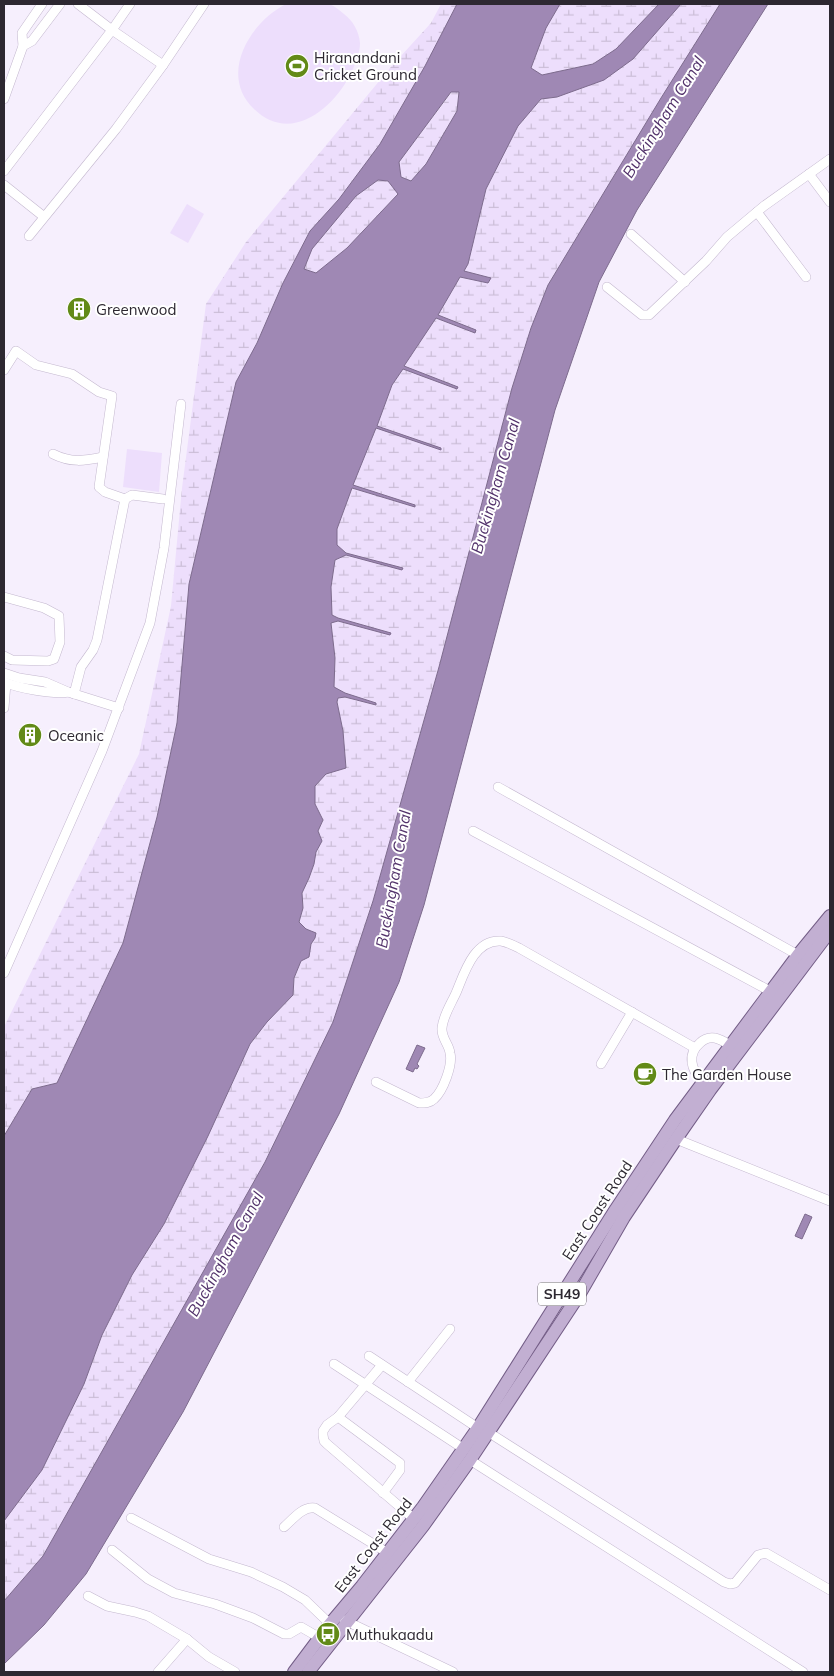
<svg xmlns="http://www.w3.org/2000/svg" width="834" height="1676" font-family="Mulish,sans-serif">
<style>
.green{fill:#eddefc}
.wetland{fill:url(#wetland-marsh)}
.water{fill:#9f88b4;stroke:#7d6b8d;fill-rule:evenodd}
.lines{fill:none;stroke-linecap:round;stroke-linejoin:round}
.street-casing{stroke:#c4b8cf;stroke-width:10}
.primary-casing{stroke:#735d86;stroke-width:14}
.street{stroke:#fff;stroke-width:9}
.primary{stroke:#c2afd2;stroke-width:12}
.labels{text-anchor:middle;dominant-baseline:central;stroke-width:4;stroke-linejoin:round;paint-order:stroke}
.shield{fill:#fff;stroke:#6c686f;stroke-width:1}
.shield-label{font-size:14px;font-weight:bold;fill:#2d2831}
.poi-label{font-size:15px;fill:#2d2831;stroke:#fff;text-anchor:start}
.street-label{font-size:15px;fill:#2d2831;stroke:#fff}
.water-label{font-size:16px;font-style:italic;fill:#52326b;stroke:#fff}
</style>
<defs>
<pattern id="wetland-marsh" width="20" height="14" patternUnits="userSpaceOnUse" patternTransform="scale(1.25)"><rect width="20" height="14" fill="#eddefc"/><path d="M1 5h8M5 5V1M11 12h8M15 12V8" fill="none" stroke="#ccbed8"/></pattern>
</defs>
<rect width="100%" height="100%" fill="#f6effd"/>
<g class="green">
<path d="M286 4C298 4 318 1 328 4 334 5 340 11 344 14 353 21 359 31 360 43 360 54 355 65 350 75 332 110 290 144 254 109 218 75 250 22 286 4Z"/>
<path d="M187 204 204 214 188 243 170 233Z"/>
<path d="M127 449 162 453 159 492 123 487Z"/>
</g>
<g class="wetland">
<path d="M441 4H457L425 66 380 144 339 199 310 231 283 283 257 343 236 382 189 584 177 723 157 817 123 943 57 1083 32 1089 4 1136V1027L139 754 171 606 182 488 206 304 246 242 390 68 431 23Z"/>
<path d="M560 4H659L616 49 593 64 542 75 531 68 546 28Z"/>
<path d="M681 4H720L661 98 548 285 512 388 439 667 373 901 333 1022 265 1162 43 1556 4 1601V1521L42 1470 84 1384 102 1335 132 1275 164 1224 250 1044 267 1022 293 995 294 978 301 961 309 957 311 944 315 938V933L306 929 299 922 303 908 302 893 309 878 314 864 316 852 322 841 318 831 323 820 315 804V786L325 774 338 769 344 745 343 731 337 702 338 698 345 697 375 705 376 703 345 693 334 687 335 658 331 623 338 621 390 635V633L338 618 332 615 331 587 335 560 346 555 402 570 403 568 346 553 337 545V530L352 488 414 507 415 505 353 485 376 428 440 449 441 448 377 426 392 385 403 369 457 389V387L404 366 436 318 474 333 475 330 438 315 460 277 488 283 490 279 464 271 468 264 486 189 518 126 541 99 557 97 575 89 671 14Z"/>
<path d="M452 92H459L457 111 426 164 411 181 401 177 399 162Z"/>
<path d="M378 180 388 181 398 194 347 248 316 273 304 269 312 249 356 196Z"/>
</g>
<g class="water">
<path d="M457 4H560L546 28 531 68 542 75 593 64 616 49 659 4H681L633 59 604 80 557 97 541 99 518 126 486 189 468 264 464 271 491 278 488 283 460 277 438 315 476 330 475 333 436 318 404 366 458 387 457 389 403 369 392 385 377 426 441 448V450L376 428 353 485 415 505V507L352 488 337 529V545L346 553 403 568 402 570 346 555 335 560 331 587 332 615 338 618 391 633 390 635 338 621 331 623 335 658 334 687 345 693 376 703V705L345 697 338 698 337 702 343 731 346 768 326 774 315 786V804L323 820 318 831 322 841 316 852 314 864 309 878 302 893 303 908 299 922 306 929 316 933 315 938 311 944 309 957 301 961 294 978 293 995 267 1022 250 1044 208 1136 164 1224 132 1275 102 1335 84 1384 42 1470 4 1521V1136L32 1089 57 1083 123 943 157 817 177 723 189 584 236 382 257 343 283 283 310 231 339 199 380 144 425 66ZM451 92H459L457 111 426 164 411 181 401 177 399 162ZM378 180 388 181 398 194 347 248 316 273 304 269 312 249 356 196Z"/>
<path d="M720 4H768L637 210 599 282 555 410 424 905 399 982 339 1114 183 1412 86 1574 44 1625 4 1664V1601L43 1556 265 1162 333 1022 373 901 439 667 512 388 531 328 548 285 661 98Z"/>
<path d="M417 1045 425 1048 417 1064 419 1066 417 1069 415 1068 413 1072 406 1069Z"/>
<path d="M805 1214 812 1217 802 1239 795 1236Z"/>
</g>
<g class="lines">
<g class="street-casing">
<g id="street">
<path d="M42 4 22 33 23 46 32 41 60 4"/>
<path d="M130 4 112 30 163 65"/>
<path d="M4 99 23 46"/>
<path d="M4 171 112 30 78 4"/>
<path d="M809 174 830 202"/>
<path d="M4 185 43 216"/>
<path d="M757 212 806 277"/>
<path d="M631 234 685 282"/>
<path d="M29 236 116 129 163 65 204 4"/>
<path d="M607 287 642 315H649L706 261 727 237 764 206 830 159"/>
<path d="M4 370 16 351 36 365 72 374 99 392 112 396 99 487 105 492 125 499"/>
<path d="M53 454C71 463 84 461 103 457"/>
<path d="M4 597 44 608 59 616 60 642 54 659 48 661 12 660 4 656"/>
<path d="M4 673 19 678 45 682 68 692 119 708"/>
<path d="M4 682C18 688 53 695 68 692"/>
<path d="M74 694 81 667 93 650 97 640 125 499 132 495 163 499"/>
<path d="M4 708 6 683"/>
<path d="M498 787 798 955"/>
<path d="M473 831 770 991"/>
<path d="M4 973 102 751 150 623 164 548 181 404"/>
<path d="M601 1064 632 1012"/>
<path d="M376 1082 419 1103C425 1103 430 1103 434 1099 443 1091 453 1065 450 1053 449 1044 441 1038 442 1028 443 1016 451 1004 456 993 464 974 474 939 501 941 507 942 513 945 519 948L695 1048"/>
<path d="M702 1082C692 1070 686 1055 700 1043 704 1039 709 1037 715 1038 720 1039 725 1042 730 1045"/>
<path d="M676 1139 830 1201"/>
<path d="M369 1356 478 1428"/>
<path d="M334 1364 464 1449"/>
<path d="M382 1365 338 1417 327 1425 323 1431V1435L324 1441 327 1444 414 1519"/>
<path d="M408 1382 450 1329"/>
<path d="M338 1417 400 1463V1470L383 1493"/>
<path d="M488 1432 724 1582 730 1584 735 1583 758 1555 766 1553 830 1590"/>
<path d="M470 1460 803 1672"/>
<path d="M131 1518 209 1559 251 1572 283 1587 305 1600 330 1624"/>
<path d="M284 1527C293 1519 303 1506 315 1508L388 1553"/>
<path d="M112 1550 148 1579 174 1593 215 1604 253 1618 284 1634H289L301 1627 320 1638"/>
<path d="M88 1596 107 1606 135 1612 148 1616 187 1639 209 1657 235 1672"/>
<path d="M344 1620 453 1672"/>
<path d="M158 1672 187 1639"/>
</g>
</g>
<g class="primary-casing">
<g id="primary">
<path d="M294 1672 330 1624 362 1586 423 1507 478 1428 616 1209 675 1120 798 955 830 916"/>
<path d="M308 1672 423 1526 470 1460 579 1295 624 1217 676 1139 710 1090 830 931"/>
</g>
</g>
<use href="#street" class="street"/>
<use href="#primary" class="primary"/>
</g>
<defs>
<g id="stadium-disc" transform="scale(1.25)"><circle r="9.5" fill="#628a17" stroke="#fff"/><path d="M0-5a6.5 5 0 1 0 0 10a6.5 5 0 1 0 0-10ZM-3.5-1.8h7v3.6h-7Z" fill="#fff"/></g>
<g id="building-disc" transform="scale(1.25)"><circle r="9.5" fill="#628a17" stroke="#fff"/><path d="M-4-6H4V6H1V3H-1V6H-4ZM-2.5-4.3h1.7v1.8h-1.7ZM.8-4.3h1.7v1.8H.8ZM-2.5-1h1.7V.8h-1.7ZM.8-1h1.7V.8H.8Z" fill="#fff"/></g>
<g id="cafe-disc" transform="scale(1.25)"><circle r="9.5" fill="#628a17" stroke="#fff"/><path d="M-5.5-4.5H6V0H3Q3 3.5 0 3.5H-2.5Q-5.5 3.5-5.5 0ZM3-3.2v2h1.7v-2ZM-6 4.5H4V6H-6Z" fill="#fff"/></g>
<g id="bus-disc" transform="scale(1.25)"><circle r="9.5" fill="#628a17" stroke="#fff"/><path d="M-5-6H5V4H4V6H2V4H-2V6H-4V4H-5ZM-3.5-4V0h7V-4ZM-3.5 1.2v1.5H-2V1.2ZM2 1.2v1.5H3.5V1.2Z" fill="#fff"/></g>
</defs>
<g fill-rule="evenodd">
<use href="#stadium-disc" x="297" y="66"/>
<use href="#building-disc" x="79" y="309"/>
<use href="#building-disc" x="30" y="735"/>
<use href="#cafe-disc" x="645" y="1074"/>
<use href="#bus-disc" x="328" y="1634"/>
</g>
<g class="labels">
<rect class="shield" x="538" y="1282.5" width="48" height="23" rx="4"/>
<g class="shield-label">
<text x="562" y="1294">SH49</text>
</g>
<g class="poi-label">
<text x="314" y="57">Hiranandani<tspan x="314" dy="17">Cricket Ground</tspan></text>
<text x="96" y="309">Greenwood</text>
<text x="48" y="735">Oceanic</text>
<text x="662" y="1074">The Garden House</text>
<text x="346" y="1634">Muthukaadu</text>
</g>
<g class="street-label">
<text transform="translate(597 1210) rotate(-57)">East Coast Road</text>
<text transform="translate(373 1545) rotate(-52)">East Coast Road</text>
</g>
<g class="water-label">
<text transform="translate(663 117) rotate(-58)">Buckingham Canal</text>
<text transform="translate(495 486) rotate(-74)">Buckingham Canal</text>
<text transform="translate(393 879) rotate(-80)">Buckingham Canal</text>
<text transform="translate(225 1254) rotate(-61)">Buckingham Canal</text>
</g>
</g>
<rect width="834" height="1676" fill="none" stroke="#2d2831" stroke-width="10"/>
</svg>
